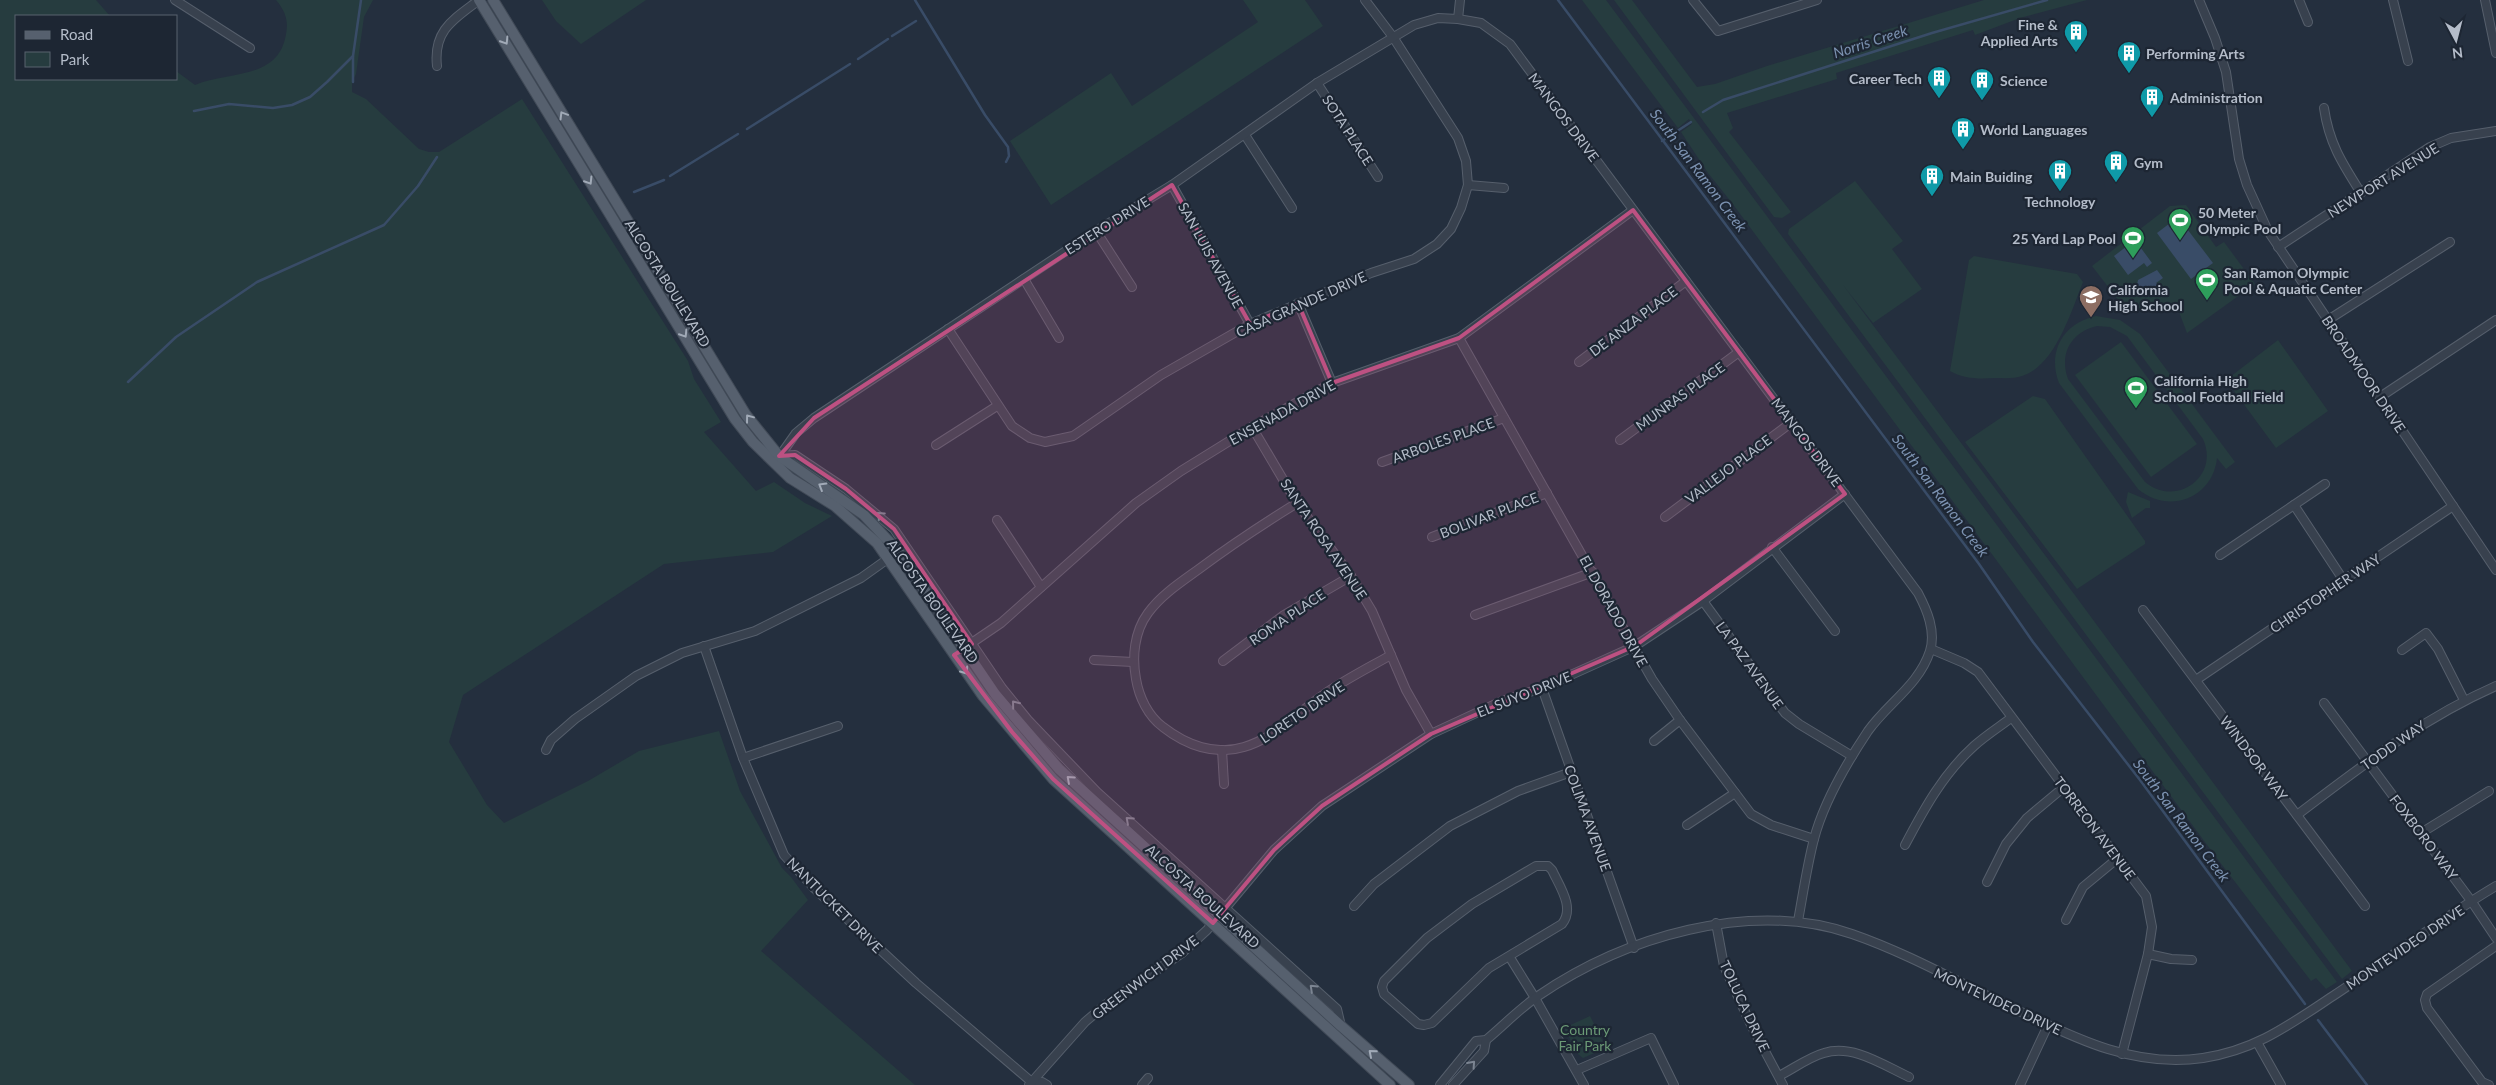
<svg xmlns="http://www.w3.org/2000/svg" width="2496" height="1085" font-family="Lato,sans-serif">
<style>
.green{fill:#263c3f;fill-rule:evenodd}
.water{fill:#394c67}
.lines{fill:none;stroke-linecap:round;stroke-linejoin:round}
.stream{stroke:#394c67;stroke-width:2.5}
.minor-casing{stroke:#565f6c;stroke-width:10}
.major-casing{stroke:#414a57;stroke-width:12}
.minor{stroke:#38414e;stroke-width:8}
.major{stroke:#56606e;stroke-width:10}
.oneway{stroke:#a1aab7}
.oneway2{stroke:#7c8592}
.marked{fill:#bd5182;fill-opacity:0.2;stroke:#bd5182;stroke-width:4;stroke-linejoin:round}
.labels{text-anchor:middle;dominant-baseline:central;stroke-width:4.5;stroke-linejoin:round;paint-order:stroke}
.poi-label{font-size:14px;font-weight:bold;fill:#b4bcc9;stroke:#1d2633;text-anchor:start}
.street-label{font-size:14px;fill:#b4bcc9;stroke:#1d2633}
.park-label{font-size:14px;fill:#6b9a76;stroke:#1d2633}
.water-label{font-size:15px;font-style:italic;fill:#7c92b1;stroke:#1d2633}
</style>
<rect width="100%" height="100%" fill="#242f3e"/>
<g class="green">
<path d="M0 0H96L110 16H16V79H176V71L195 85C227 71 275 80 285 39 289 23 287 13 276 0H373L364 17 356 74 352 82V92L366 99 419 149 429 152H439L522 99 688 361 694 379 721 422 704 432 756 491 774 482 805 503 832 516 773 552 664 564 463 695 449 742 487 805 504 823 588 781 639 751 719 731 740 791 782 868 791 877 808 900 761 951 915 1085H0Z"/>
<path d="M542 0H646L581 44 556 21Z"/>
<path d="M1243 0H1305L1323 26 1051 205 1010 141 1111 73 1132 106 1258 22Z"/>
<path d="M1582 0H1606L2337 982 2326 989 2316 978 2311 981 2219 861 1732 203 1708 173 1681 132 1692 124 1689 119 1678 128Z"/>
<path d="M1614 0H1632L1697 87 1715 84 1767 66 1984 0H2087L2020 18 1975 35 1973 30 1836 73 1837 79 1727 113 1733 128 1729 132 1791 212 1782 218 1774 217Z"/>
<path d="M1855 181 1903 241 1892 249 1922 289 1873 323 1843 285 2077 598 2352 971 2342 979 1788 234 1789 229Z"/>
<path d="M2186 205 2216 247 2224 242 2255 284 2187 333 2179 312 2166 306 2126 310 2092 266 2170 206Z"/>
<path d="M1974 256 2077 274 2083 282C2071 312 2055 366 2022 376 2014 379 2003 378 1995 378 1979 379 1964 379 1950 371L1969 260Z"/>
<path d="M2096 316 2120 320 2140 334 2235 462 2226 469 2217 458C2213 498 2169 515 2138 489L2059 383C2047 352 2063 323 2096 316ZM2097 326 2110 327 2127 336 2203 439C2220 477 2176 508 2145 482L2068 379C2059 354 2071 332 2097 326Z"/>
<path d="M2278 340 2328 411 2276 448 2226 380Z"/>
<path d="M2121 342 2197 444 2151 477 2075 375Z"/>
<path d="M2033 396 2045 399 2145 541V544L2077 589 1965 442Z"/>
<path d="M2128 492 2150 501V508H2146L2132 518 2126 502Z"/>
<path d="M1590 1016 1606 1048 1583 1058 1578 1054 1564 1028Z"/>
</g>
<g class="water">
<path d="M2178 217 2213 263 2191 279 2157 233Z"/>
<path d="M2135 240 2152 263 2147 267 2144 263 2128 275 2114 256Z"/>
<path d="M2157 270 2163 278 2156 283 2161 287 2156 296 2149 297 2137 285 2138 280Z"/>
</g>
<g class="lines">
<g class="stream">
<path d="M915 0 985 115 1008 147 1009 156 1006 162"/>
<path d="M1558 0 1979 564 2033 642 2140 780 2305 1004"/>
<path d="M892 36 916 21"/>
<path d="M353 56V82"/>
<path d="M858 59 888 39"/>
<path d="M194 111 229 104 273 108 292 105 310 97 327 82 353 56 361 0"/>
<path d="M1703 112 1723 100 1932 33 2047 0"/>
<path d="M747 129 850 64"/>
<path d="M1662 141 1691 122"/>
<path d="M670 176 738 134"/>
<path d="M634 192 664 180"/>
<path d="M128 382 176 337 257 282 384 225 418 186 437 157"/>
<path d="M2318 1020 2367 1085"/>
</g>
<g class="minor-casing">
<g id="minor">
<path d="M175 0 250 48"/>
<path d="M1693 0 1718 31 1817 0"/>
<path d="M2199 0 2215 38 2226 72 2239 159 2247 185 2268 231 2496 570"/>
<path d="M2299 0 2308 22"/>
<path d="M2393 0 2408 61"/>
<path d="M2485 0 2496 53"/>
<path d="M1458 19 1460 0"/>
<path d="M437 66C433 30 454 19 479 0"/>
<path d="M1317 83 1378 177"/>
<path d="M2324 108C2329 143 2342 163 2361 193"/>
<path d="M1245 135 1292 208"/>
<path d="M1172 185 1250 324"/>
<path d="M1468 185 1504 188"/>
<path d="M1096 231 1132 287"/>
<path d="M2278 247 2430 147 2451 138 2496 131"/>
<path d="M1024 279 1059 338"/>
<path d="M1298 303 1332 383"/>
<path d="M2328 320 2450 242"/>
<path d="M948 329 1012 426 1030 438 1045 442 1073 436 1161 375 1250 324 1371 273 1414 259 1437 244 1451 229 1461 208 1468 185 1466 161 1458 138 1393 37 1365 0"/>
<path d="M1459 338 1652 679 1680 720 1751 814 1771 825 1814 839"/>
<path d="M1579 362 1686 281"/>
<path d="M2380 397 2496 320"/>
<path d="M1252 427 1297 503 1351 576 1372 611 1406 690 1431 734"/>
<path d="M1620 440 1739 352"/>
<path d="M936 445 997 406"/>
<path d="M779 456 795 455 846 489 894 529 1002 688 1028 720 1097 792 1337 1009 1341 1026"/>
<path d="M777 460 796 433 814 418 1096 231 1172 185 1317 83 1414 25 1438 18 1458 19 1481 23 1510 44 1918 593C1927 610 1936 631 1930 651 1919 685 1888 703 1868 731 1846 764 1824 801 1814 839 1807 866 1803 894 1798 921"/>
<path d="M1382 462 1504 418"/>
<path d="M1297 503C1263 524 1231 545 1199 569 1181 582 1161 595 1148 613 1134 632 1132 657 1136 679 1139 697 1148 716 1163 727 1186 745 1215 756 1244 747 1275 738 1297 713 1323 695 1344 680 1368 668 1391 655"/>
<path d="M2294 505 2344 581"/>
<path d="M1665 517 1792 422"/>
<path d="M997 520 1041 587"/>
<path d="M1432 537 1547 493"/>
<path d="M1772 547 1835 631"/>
<path d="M2220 555 2325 484"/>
<path d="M1703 601 1785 713 1799 724 1852 756"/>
<path d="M2143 610 2365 906"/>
<path d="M1475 615 1593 572"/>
<path d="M704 646 743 758 784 855 813 887 916 983 1034 1084"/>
<path d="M1931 649 1964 663 1978 672 2146 896 2152 927 2148 954 2122 1054"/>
<path d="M2402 650 2426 633 2438 649 2464 700"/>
<path d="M954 655 1001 623 1136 503 1181 471 1252 427 1332 383 1459 338 1633 210"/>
<path d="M1094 660 1133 662"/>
<path d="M1223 661 1284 615 1351 576"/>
<path d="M2196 680 2453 506"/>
<path d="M1542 688 1634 948"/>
<path d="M2324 703 2472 902 2496 938"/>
<path d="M1654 741 1680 720"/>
<path d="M546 750 551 740 575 719 636 676 682 653 755 631 861 578 889 558"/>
<path d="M1222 750 1224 784"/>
<path d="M743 758 838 726"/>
<path d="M2297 815C2362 766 2421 719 2496 686"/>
<path d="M1687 825 1735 793"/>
<path d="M2421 833 2489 791"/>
<path d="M1905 845C1924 809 1943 774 1974 746 1985 736 1999 727 2011 718"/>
<path d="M1987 882 2006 844 2027 818 2064 787"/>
<path d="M1354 906 1374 884 1450 826 1518 791 1571 772"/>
<path d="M2066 920 2083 887 2118 858"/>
<path d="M1716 923 1724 966 1751 1025 1783 1085"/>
<path d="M2148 954 2171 959 2192 960"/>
<path d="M1509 956 1562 924C1575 908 1560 887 1552 870L1548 866H1536L1472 904 1427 938 1384 981 1382 987 1384 994 1418 1024 1424 1025 1432 1023 1489 968 1509 956 1535 998 1584 1085"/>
<path d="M2258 1044 2281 1085"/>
<path d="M1577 1070 1651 1038 1674 1085"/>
<path d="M1779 1076C1793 1069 1809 1057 1824 1053 1853 1044 1883 1065 1909 1077"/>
<path d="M1032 1081 1042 1082 1047 1085"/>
<path d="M1029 1085 1085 1022 1105 1005 1182 953 1207 930 1274 850 1322 806 1431 734 1502 701 1542 688 1635 646 1703 601 1845 494"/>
<path d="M1142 1085 1148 1078"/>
<path d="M1440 1085 1476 1041 1486 1040C1503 1026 1519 1009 1538 996 1624 937 1750 899 1852 934 1910 954 1965 986 2021 1012 2078 1040 2137 1068 2203 1058 2256 1050 2289 1025 2333 996 2388 960 2440 919 2496 886"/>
<path d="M1453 1085 1484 1051 1486 1040"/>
<path d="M2020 1085 2048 1025"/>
<path d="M2489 1085 2482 1082 2427 1008 2425 1000 2427 994 2496 946"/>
</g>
</g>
<g class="major-casing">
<g id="major">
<path d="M479 0 735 419 753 442 790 478 835 506 877 543 983 696 1053 779 1390 1085"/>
<path d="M493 0 746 415 779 456 864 515 898 551 995 694 1059 769 1341 1026 1409 1085"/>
</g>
</g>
<use href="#minor" class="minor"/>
<use href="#major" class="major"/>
</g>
<defs><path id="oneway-chevron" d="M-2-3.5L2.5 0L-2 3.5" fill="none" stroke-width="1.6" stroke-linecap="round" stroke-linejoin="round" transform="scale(1.25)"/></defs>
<g class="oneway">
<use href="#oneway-chevron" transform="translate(505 41) rotate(58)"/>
<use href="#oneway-chevron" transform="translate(563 115) rotate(-121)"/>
<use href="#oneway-chevron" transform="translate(589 181) rotate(58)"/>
<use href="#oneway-chevron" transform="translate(684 334) rotate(58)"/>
<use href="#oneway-chevron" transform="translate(749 418) rotate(-127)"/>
<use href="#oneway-chevron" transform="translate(822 486) rotate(-149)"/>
<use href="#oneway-chevron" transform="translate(965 671) rotate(55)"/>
<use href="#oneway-chevron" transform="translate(1070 779) rotate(-138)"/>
<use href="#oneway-chevron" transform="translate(1372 1053) rotate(-139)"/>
</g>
<g class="oneway2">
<use href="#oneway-chevron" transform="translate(880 515) rotate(-138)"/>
<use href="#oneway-chevron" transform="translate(1015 704) rotate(-129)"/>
<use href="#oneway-chevron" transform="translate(1129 820) rotate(-138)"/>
<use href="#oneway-chevron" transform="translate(1313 988) rotate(-137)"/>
<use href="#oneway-chevron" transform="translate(1472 1064) rotate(-48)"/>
</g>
<path class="marked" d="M1172 185 1250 324 1298 303 1332 383 1459 338 1633 210 1845 494 1635 646 1431 734 1322 806 1274 850 1213 923 1053 779 1012 732 954 655 972 644 894 529 846 489 795 455 779 456 814 418Z"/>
<defs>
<g id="building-pin" transform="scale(1.25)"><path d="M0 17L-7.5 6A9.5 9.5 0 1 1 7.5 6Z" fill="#0f9aa8" stroke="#1d2633"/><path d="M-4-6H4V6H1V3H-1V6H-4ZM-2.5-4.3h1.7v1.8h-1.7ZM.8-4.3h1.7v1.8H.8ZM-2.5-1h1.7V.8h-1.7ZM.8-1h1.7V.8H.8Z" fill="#fff"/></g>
<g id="stadium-pin" transform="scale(1.25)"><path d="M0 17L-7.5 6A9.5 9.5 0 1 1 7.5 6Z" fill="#2e9e5b" stroke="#1d2633"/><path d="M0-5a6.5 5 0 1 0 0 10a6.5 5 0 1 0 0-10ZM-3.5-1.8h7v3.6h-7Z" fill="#fff"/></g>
<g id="school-pin" transform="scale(1.25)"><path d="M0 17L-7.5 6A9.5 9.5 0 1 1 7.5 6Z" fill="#8d6e63" stroke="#1d2633"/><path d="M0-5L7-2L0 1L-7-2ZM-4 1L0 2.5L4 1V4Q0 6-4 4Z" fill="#fff"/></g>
</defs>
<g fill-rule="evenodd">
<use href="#building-pin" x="2076" y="32"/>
<use href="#building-pin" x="2129" y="53"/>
<use href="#building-pin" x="1939" y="78"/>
<use href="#building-pin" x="1982" y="80"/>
<use href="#building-pin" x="2152" y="97"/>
<use href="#building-pin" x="1963" y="129"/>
<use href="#building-pin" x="2116" y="162"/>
<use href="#building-pin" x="2060" y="171"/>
<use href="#building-pin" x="1932" y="176"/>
<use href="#stadium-pin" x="2180" y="220"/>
<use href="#stadium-pin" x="2133" y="238"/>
<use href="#stadium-pin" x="2207" y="280"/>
<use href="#school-pin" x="2091" y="297"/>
<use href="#stadium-pin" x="2136" y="388"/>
</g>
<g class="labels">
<g class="poi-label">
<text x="2058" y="24" text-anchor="end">Fine &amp;<tspan x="2058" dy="16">Applied Arts</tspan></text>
<text x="2146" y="53">Performing Arts</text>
<text x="1922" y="78" text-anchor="end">Career Tech</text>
<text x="2000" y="80">Science</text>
<text x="2170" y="97">Administration</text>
<text x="1980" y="129">World Languages</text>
<text x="2134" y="162">Gym</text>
<text x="1950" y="176">Main Buiding</text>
<text x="2060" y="201" text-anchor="middle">Technology</text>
<text x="2198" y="212">50 Meter<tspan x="2198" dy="16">Olympic Pool</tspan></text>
<text x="2116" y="238" text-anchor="end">25 Yard Lap Pool</text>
<text x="2224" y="272">San Ramon Olympic<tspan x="2224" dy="16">Pool &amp; Aquatic Center</tspan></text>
<text x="2108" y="289">California<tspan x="2108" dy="16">High School</tspan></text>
<text x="2154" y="380">California High<tspan x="2154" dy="16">School Football Field</tspan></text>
</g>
<g class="street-label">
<text transform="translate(1564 117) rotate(53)">MANGOS DRIVE</text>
<text transform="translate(1348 130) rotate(57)">SOTA PLACE</text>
<text transform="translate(2383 180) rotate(-32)">NEWPORT AVENUE</text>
<text transform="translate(1107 225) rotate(-32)">ESTERO DRIVE</text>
<text transform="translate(1211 255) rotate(61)">SAN LUIS AVENUE</text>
<text transform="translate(668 283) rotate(58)">ALCOSTA BOULEVARD</text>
<text transform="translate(1301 304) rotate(-24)">CASA GRANDE DRIVE</text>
<text transform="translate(1633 321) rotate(-37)">DE ANZA PLACE</text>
<text transform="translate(2364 374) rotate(56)">BROADMOOR DRIVE</text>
<text transform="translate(1680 396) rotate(-36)">MUNRAS PLACE</text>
<text transform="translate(1282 412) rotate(-29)">ENSENADA DRIVE</text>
<text transform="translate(1443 440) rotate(-20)">ARBOLES PLACE</text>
<text transform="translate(1807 442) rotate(53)">MANGOS DRIVE</text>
<text transform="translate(1728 469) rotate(-37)">VALLEJO PLACE</text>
<text transform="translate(1489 515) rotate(-21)">BOLIVAR PLACE</text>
<text transform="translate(1324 539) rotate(56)">SANTA ROSA AVENUE</text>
<text transform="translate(2325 593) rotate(-34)">CHRISTOPHER WAY</text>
<text transform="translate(933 601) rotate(55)">ALCOSTA BOULEVARD</text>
<text transform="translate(1614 611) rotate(61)">EL DORADO DRIVE</text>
<text transform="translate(1287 617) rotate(-34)">ROMA PLACE</text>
<text transform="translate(1750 665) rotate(54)">LA PAZ AVENUE</text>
<text transform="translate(1524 694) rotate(-22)">EL SUYO DRIVE</text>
<text transform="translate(1302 712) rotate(-34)">LORETO DRIVE</text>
<text transform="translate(2393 745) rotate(-35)">TODD WAY</text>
<text transform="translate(2254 758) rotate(53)">WINDSOR WAY</text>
<text transform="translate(1588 818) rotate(70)">COLIMA AVENUE</text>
<text transform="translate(2095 828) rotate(53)">TORREON AVENUE</text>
<text transform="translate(2424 837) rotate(53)">FOXBORO WAY</text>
<text transform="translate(1203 896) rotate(42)">ALCOSTA BOULEVARD</text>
<text transform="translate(835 905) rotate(45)">NANTUCKET DRIVE</text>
<text transform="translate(2405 947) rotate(-34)">MONTEVIDEO DRIVE</text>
<text transform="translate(1145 977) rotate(-37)">GREENWICH DRIVE</text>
<text transform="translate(1998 1001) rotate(25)">MONTEVIDEO DRIVE</text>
<text transform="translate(1745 1006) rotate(65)">TOLUCA DRIVE</text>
</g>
<g class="park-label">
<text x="1585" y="1029">Country<tspan x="1585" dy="16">Fair Park</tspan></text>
</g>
<g class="water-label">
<text transform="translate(1870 41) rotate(-18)">Norris Creek</text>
<text transform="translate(1699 170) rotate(53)">South San Ramon Creek</text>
<text transform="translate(1941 495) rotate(53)">South San Ramon Creek</text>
<text transform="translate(2182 820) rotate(53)">South San Ramon Creek</text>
</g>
</g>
<rect x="15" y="15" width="162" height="65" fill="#1d2633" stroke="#59626f"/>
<rect x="25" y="31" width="25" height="8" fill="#56606e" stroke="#59626f"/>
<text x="60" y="40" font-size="15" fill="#b4bcc9">Road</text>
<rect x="25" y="52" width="25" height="15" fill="#263c3f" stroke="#59626f"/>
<text x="60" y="65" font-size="15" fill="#b4bcc9">Park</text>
<g transform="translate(2456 40) rotate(173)" stroke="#1d2633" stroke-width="4" paint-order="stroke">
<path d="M0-4L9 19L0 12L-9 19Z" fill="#b4bcc9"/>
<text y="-8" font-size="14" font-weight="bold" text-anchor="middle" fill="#b4bcc9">N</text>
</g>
</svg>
